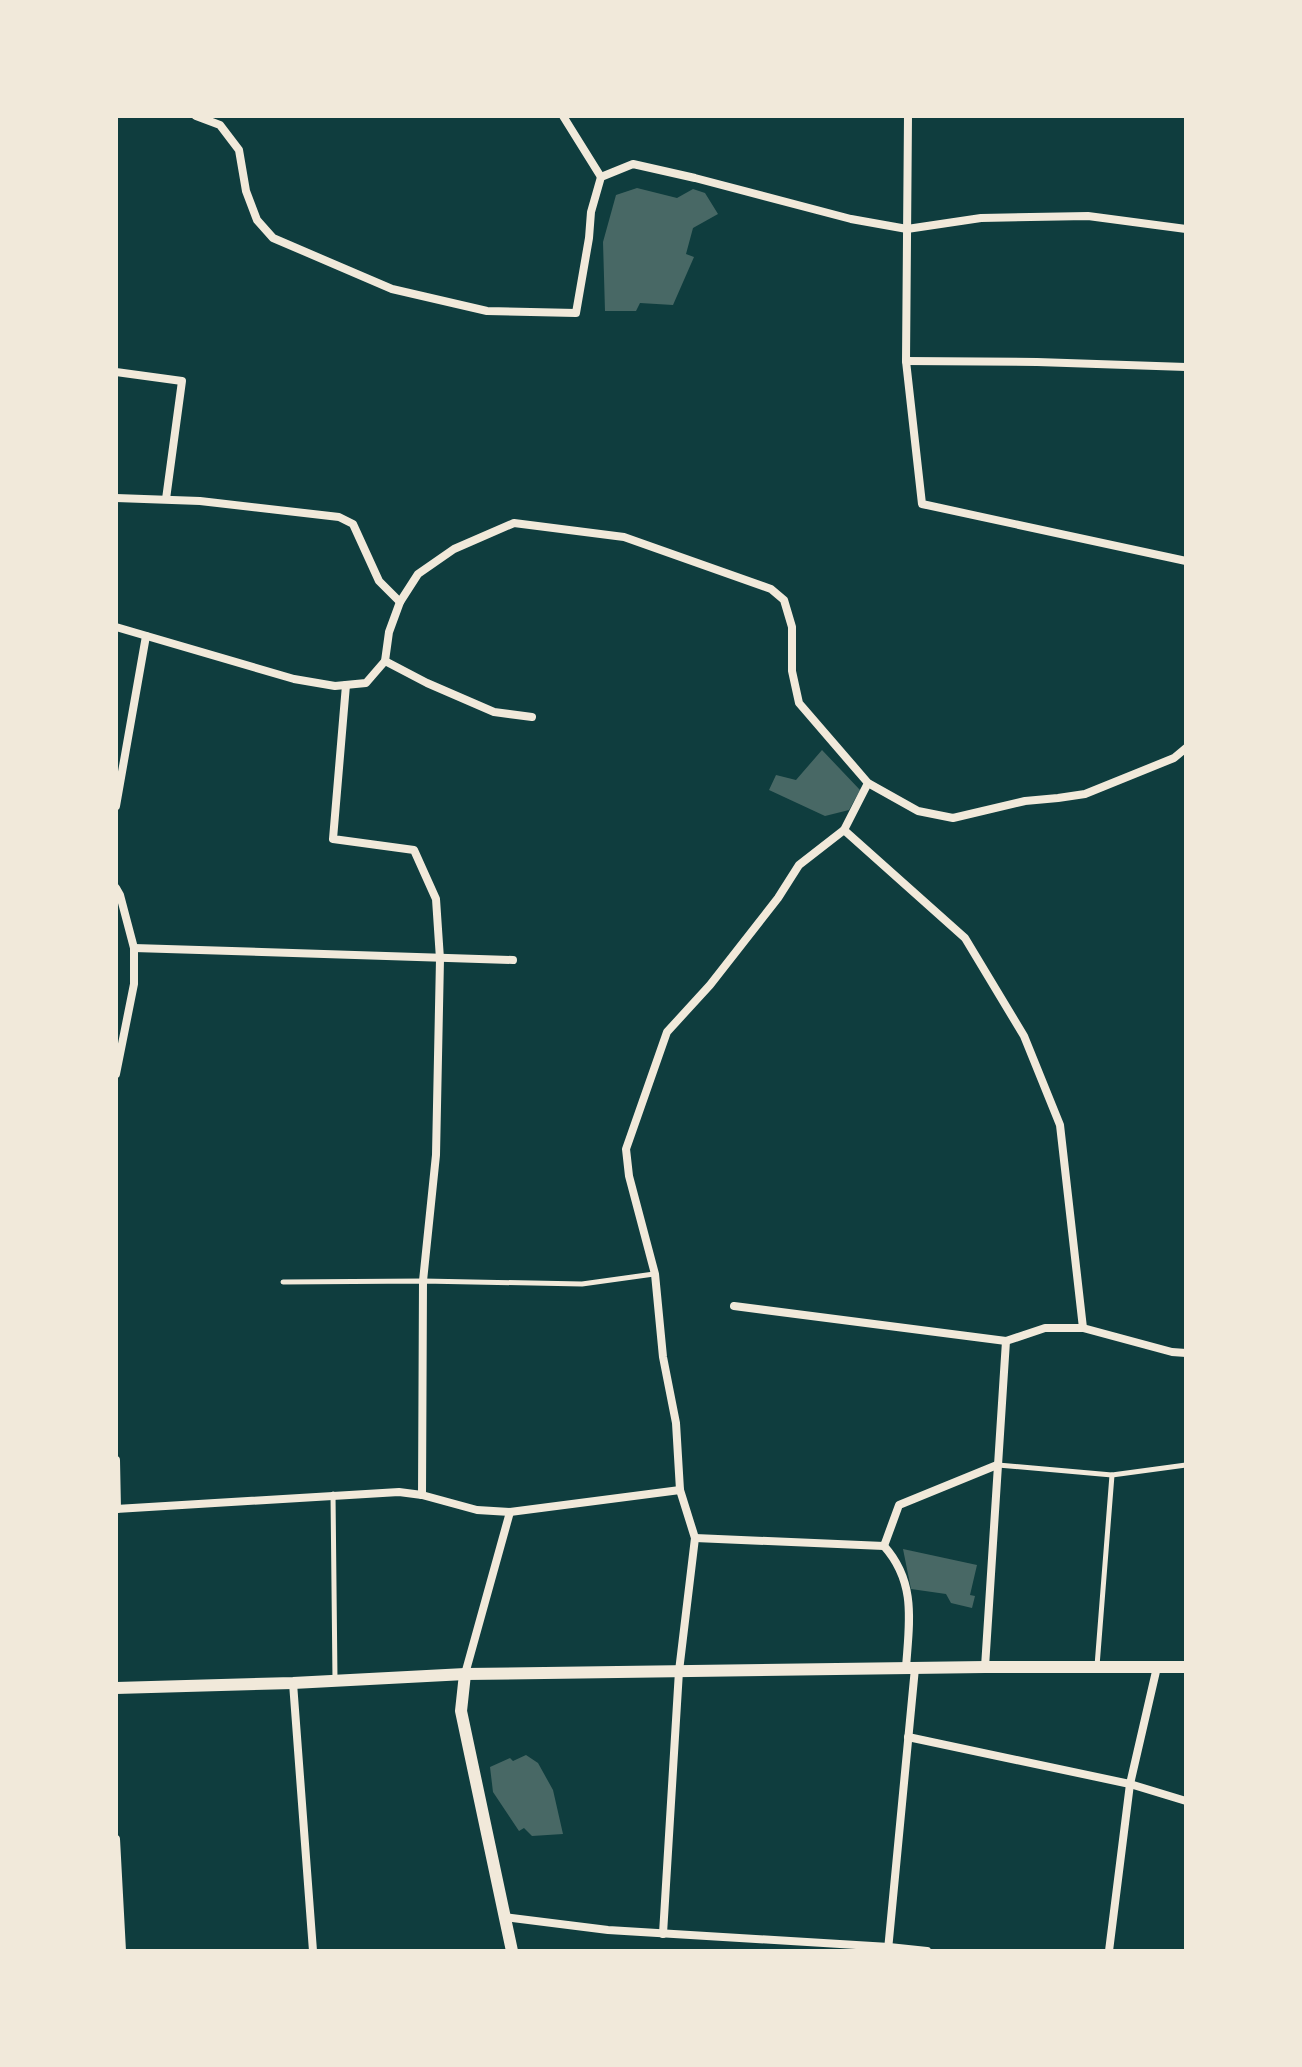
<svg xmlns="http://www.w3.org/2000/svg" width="1302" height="2067" font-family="'Archivo Narrow',sans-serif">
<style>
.building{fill:#486865}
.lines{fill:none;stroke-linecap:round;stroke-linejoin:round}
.service{stroke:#f1e9da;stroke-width:5}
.minor{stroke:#f1e9da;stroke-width:8}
.tertiary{stroke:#f1e9da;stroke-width:12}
</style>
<rect width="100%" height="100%" fill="#0f3d3e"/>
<g class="building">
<path d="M637 188 677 198 693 189 705 193 718 214 693 228 686 254 694 257 673 305 640 303 636 311H605L603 242 616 195Z"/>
<path d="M822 750 860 790 849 810 825 816 769 790 776 775 796 780Z"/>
<path d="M903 1549 977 1565 970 1595 975 1596 972 1608 951 1603 946 1594 911 1589Z"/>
<path d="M526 1755 538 1763 553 1790 563 1834 532 1836 524 1828 519 1831 493 1792 490 1767 510 1758 513 1761Z"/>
</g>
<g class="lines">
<g class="service">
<path d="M283 1282 423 1281 582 1284 654 1274"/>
<path d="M998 1465 1112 1475 1186 1465"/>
<path d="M333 1494 335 1679"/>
<path d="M1097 1666 1112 1475"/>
</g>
<g class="minor">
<path d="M196 116 220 125 239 150 246 191 257 220 273 238 392 289 487 311 576 313 589 238 591 212 601 177 633 164 695 178 851 219 907 229 981 218 1088 216 1186 229"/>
<path d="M563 116 601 177"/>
<path d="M908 116 906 361 922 504 1186 561"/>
<path d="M906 361 1037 362 1186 367"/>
<path d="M116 372 182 381 166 499"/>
<path d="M116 498 200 501 339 517 353 524 379 581 400 602"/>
<path d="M116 627 294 679 335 686 366 683 385 661 389 632 400 602 418 574 454 549 514 523 624 537 771 589 784 600 792 627V671L799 703 868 783 918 811 953 818 1025 801 1058 798 1085 794 1174 758 1186 748"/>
<path d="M385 661 427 683 494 712 532 717"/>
<path d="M346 685 333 839 414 850 436 899 440 959 436 1155 423 1281 422 1495"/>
<path d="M116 806 146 636"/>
<path d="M844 830 965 938 1024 1036 1060 1125 1083 1328"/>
<path d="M116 888 120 895 134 948V984L116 1074"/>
<path d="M134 948 513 960"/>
<path d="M734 1306 1006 1341 1045 1328H1083L1172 1352 1186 1353"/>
<path d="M116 1460 117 1509"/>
<path d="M116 1509 399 1492 422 1495 477 1510 510 1512 680 1490"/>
<path d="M695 1538 884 1546 899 1505 997 1465"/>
<path d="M884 1546C917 1583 909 1623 906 1668"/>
<path d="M985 1667 1006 1341"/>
<path d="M465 1674 510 1512"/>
<path d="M293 1683 313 1951"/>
<path d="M908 1737 1130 1784 1186 1801"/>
<path d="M116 1839 122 1951"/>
<path d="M504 1917 608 1930 889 1947 927 1951"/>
<path d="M663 1934 679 1671 695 1538 680 1490 676 1423 663 1357 655 1274 629 1176 626 1149 667 1032 710 985 778 898 799 865 844 830 868 783"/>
<path d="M888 1950 915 1668"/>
<path d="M1109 1951 1130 1784 1157 1667"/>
</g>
<g class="tertiary">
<path d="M465 1674 461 1711 512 1951"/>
<path d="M116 1688 293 1683 465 1674 985 1667H1186"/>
</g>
</g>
<rect width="1302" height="2067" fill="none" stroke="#f1e9da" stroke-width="236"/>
</svg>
